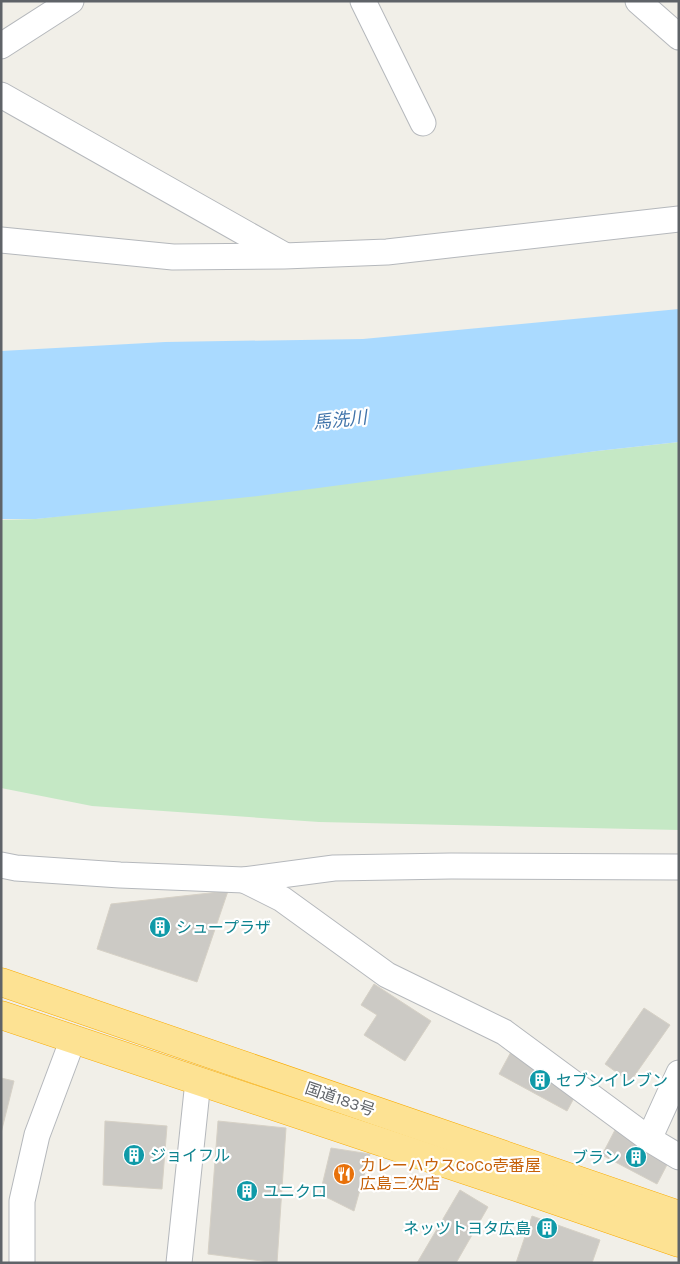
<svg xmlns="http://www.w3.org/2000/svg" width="680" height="1264" font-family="Karla,'Noto Sans JP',sans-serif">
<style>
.green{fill:#c5e8c5}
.water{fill:#aadaff}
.building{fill:#cccac5;stroke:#d6d1c6}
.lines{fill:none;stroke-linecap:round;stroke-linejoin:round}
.minor-casing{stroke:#b5b8bc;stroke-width:27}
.highway-casing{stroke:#f9ab00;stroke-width:29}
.minor{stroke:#fff;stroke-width:25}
.highway{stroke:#fde293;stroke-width:28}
.labels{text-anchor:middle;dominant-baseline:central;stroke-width:4.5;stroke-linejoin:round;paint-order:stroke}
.culture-label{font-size:16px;fill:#0d838f;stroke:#fff;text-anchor:start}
.street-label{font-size:16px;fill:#5f6368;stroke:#fff}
.food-label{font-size:16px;fill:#c56008;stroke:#fff;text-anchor:start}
.water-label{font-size:18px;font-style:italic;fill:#4174aa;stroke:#fff}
</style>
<rect width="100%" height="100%" fill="#f1efe8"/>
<path class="green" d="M679 442V830L319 822 92 806 1 788V520L36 519 597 451Z"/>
<path class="water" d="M679 309V442L597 451 258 496 36 519H1V351L165 342 363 339Z"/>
<g class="building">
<path d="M228 891 197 982 97 949 111 904Z"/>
<path d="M374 984 431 1021 405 1061 364 1035 377 1015 361 1005Z"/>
<path d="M644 1008 670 1025 630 1082 605 1064Z"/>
<path d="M512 1050 580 1087 567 1111 499 1074Z"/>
<path d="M1 1078 14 1081 1 1133Z"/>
<path d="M105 1121 167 1126 162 1189 103 1185Z"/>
<path d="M218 1121 286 1128 277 1263 208 1254Z"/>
<path d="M615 1130 670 1159 657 1184 602 1155Z"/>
<path d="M331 1148 370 1154 354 1211 320 1194Z"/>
<path d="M460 1190 488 1207 456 1263H417Z"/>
<path d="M532 1216 600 1240 592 1263H516Z"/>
</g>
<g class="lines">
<g class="minor-casing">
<g id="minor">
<path d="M363 1 423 123"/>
<path d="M638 1 679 37"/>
<path d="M1 46 71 1"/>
<path d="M1 95 284 255"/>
<path d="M1 240 173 257 284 256 387 252 679 219"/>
<path d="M1 865 16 868 120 875 244 880 334 868 451 866 679 867"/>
<path d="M244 880 282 899 387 975 504 1032 649 1139 679 1157"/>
<path d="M649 1139 679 1073"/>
<path d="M22 1263V1201L37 1135 73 1039"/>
<path d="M179 1263 198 1081"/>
</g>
</g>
<g class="highway-casing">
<g id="highway">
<path d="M1 982 679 1215"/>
<path d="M1 1015 522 1189 679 1243"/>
</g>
</g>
<use href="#minor" class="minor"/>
<use href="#highway" class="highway"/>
</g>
<defs>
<g id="building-disc" transform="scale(1.125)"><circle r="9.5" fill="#0f9aa8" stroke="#fff"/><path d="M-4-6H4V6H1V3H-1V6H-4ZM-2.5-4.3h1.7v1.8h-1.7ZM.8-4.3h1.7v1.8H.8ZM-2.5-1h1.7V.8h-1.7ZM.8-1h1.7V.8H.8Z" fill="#fff"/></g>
<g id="restaurant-disc" transform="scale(1.125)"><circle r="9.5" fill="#e8710a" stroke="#fff"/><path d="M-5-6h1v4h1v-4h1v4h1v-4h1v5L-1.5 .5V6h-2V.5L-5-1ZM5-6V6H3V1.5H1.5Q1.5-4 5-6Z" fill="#fff"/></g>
</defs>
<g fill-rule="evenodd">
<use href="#building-disc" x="160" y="927"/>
<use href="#building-disc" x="540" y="1080"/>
<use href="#building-disc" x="134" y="1155"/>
<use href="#building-disc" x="636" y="1157"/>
<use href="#restaurant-disc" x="344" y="1174"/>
<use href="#building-disc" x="247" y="1191"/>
<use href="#building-disc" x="547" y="1228"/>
</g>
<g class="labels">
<g class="culture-label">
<text x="176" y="927">シュープラザ</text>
<text x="556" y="1080">セブンイレブン</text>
<text x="150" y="1155">ジョイフル</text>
<text x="620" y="1157" text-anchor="end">ブラン</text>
<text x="263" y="1191">ユニクロ</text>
<text x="531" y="1228" text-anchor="end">ネッツトヨタ広島</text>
</g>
<g class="street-label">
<text transform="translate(340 1099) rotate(19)">国道183号</text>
</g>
<g class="food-label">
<text x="360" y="1165">カレーハウスCoCo壱番屋<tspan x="360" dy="18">広島三次店</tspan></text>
</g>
<g class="water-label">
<text transform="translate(340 420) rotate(-6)">馬洗川</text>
</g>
</g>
<rect width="680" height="1264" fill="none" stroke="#5f6368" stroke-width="5"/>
</svg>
